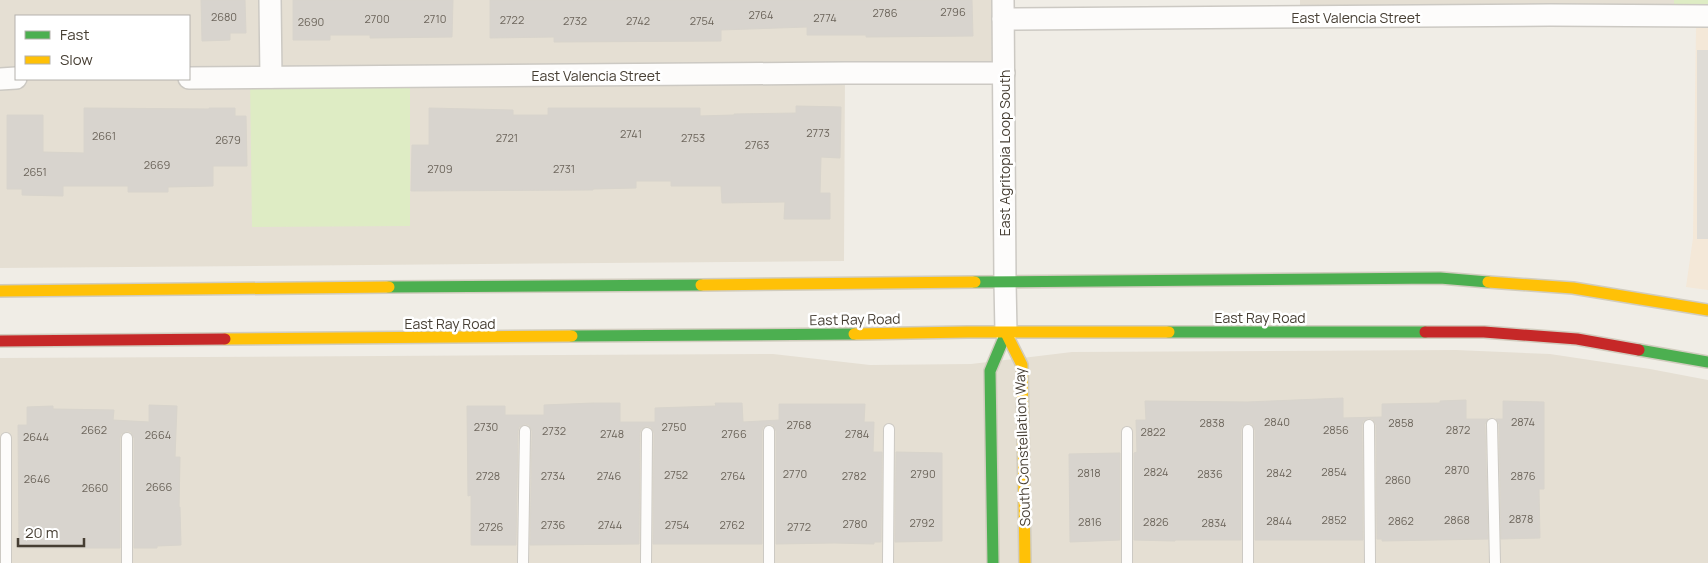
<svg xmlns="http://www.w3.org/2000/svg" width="1708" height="563" font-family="Manrope,sans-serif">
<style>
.residential{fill:#e5dfd3;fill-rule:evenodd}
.commercial{fill:#f4e8d8}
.green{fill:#deecc4}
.parking{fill:#dfdcd6}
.building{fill:#d8d4ce;stroke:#d8d4cc}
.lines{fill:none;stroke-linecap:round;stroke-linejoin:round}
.lane-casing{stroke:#ccc9c3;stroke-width:12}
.street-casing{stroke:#ccc9c3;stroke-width:24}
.fast-casing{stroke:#d1ccbe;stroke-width:14}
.slow-casing{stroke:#d1ccbe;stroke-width:14}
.jam-casing{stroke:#d1ccbe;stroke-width:14}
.lane{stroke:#fdfcfb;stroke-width:10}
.street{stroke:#fdfcfb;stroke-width:21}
.fast{stroke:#4caf50;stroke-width:11}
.slow{stroke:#ffc107;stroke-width:11}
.jam{stroke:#c62828;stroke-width:11}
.labels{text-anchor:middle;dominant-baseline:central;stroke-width:5;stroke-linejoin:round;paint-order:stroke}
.number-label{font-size:11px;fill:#6c655b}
.street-label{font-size:14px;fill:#463e33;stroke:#fff}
</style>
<rect width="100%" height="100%" fill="#f0ede6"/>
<g class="residential">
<path d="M0 0H1003L1004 73H845L844 261 0 268ZM16 16H189V79H16Z"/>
<path d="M1300 0H1674V16L1300 17Z"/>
<path d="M1456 350 1550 354 1650 369 1708 380V563H0V358L773 354 870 365 971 364 1072 352Z"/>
</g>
<path class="commercial" d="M1708 27V290L1686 287 1693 238 1696 28Z"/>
<g class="green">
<rect x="1674" y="0" width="34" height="16"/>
<path d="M410 76V226L252 227 250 77Z"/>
</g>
<rect class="parking" x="1697" y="50" width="11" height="189"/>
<g class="building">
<path d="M201 0H245L246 33H230V40L202 41Z"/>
<path d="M293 0H453L452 37 370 38V35H330V40H293Z"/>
<path d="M490 0H972L973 36 866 37V35H807V27L721 30V41L554 42V37L490 38Z"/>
<path d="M796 106 841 107 840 158 821 157 820 193H830V219H784L785 202 722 203 721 186H671V181H636V188L593 189V190L411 191 412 145H429V108L513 110V115H548V108H700V116L734 115V114L796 113Z"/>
<path d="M84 108 209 109V108H235V116H246L247 166H213V186L168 187V192H128V186H63V196L22 195V189H7V115H43V152L84 153Z"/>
<path d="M1343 398V418L1382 417V404L1440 403V401L1466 400V419H1488L1485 424 1488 539 1382 541V539H1377L1376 425 1373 419 1368 418 1363 421 1362 425 1363 540H1255V430L1252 424 1248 423 1242 426 1241 430V540H1175V541L1134 540V453L1137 452 1136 420H1146L1145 401 1247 402Z"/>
<path d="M1503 401 1544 402V489H1539L1540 538 1501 539 1499 424 1496 419H1503Z"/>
<path d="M594 403H620V422H655V408L716 406 715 403H742L743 422 779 420V404H865L864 422H874L873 452H882L881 542H874V544L834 543 776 544V431L773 425 769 424 763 427 762 431V544H653L654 433 651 427 647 426 641 429 640 433 639 544 530 545 532 431 529 425 525 424 519 427 518 431 516 545H471V495L468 496 467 406H505V415H544V405Z"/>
<path d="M149 405 177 406 175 457H180L179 507H180L181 545 157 546V548H134V438L131 432 127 431 121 434 120 438V548H19L18 425H27V407L53 406V409L114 410 113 420 149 422Z"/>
<path d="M896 452 942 453V541L895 542Z"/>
<path d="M1120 453V540L1070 542 1069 454Z"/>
</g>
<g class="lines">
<g class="lane-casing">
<g id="lane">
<path d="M1492 424 1495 563"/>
<path d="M1369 425 1370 563"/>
<path d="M1248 430V563"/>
<path d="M1127 432V563"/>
<path d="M6 438V563"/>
<path d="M127 563V438"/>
<path d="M523 563 525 431"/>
<path d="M646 563 647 433"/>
<path d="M769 563V431"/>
<path d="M888 563 889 429"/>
</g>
</g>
<g class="street-casing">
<g id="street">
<path d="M270 0 271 77"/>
<path d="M1003 0 1005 282 1006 333"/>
<path d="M1003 19 1550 15 1708 16"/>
<path d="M189 78 845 73H1004"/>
<path d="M0 79 16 78"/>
</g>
</g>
<g class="fast-casing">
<g id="fast">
<path d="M975 282 1440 278 1488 282"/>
<path d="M389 287 701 285"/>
<path d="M1169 332H1425"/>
<path d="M572 336 854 334"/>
<path d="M1639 350 1708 362"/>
<path d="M993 563 990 371 1006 333"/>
</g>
</g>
<g class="slow-casing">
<g id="slow">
<path d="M1488 282 1573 288 1708 310"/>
<path d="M701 285 975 282"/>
<path d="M0 291 389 287"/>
<path d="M1006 333 1022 365 1025 563"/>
<path d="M854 334 967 332H1169"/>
<path d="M225 339 572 336"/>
</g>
</g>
<g class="jam-casing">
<g id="jam">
<path d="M1425 332H1484L1577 339 1639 350"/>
<path d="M0 341 225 339"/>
</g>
</g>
<use href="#lane" class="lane"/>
<use href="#street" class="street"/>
<use href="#fast" class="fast"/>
<use href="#slow" class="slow"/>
<use href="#jam" class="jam"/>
</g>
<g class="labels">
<g class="number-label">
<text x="953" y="11">2796</text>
<text x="885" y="12">2786</text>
<text x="761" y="14">2764</text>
<text x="224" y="16">2680</text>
<text x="825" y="17">2774</text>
<text x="377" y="18">2700</text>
<text x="435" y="18">2710</text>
<text x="512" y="19">2722</text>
<text x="575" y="20">2732</text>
<text x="638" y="20">2742</text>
<text x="702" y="20">2754</text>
<text x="311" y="21">2690</text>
<text x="818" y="132">2773</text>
<text x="631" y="133">2741</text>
<text x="104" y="135">2661</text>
<text x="507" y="137">2721</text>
<text x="693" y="137">2753</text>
<text x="228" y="139">2679</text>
<text x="757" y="144">2763</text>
<text x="157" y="164">2669</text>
<text x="440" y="168">2709</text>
<text x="564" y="168">2731</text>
<text x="35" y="171">2651</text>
<text x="1277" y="421">2840</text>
<text x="1523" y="421">2874</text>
<text x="1212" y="422">2838</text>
<text x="1401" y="422">2858</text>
<text x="799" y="424">2768</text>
<text x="486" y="426">2730</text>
<text x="674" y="426">2750</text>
<text x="94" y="429">2662</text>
<text x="1336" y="429">2856</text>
<text x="1458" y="429">2872</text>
<text x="554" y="430">2732</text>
<text x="1153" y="431">2822</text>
<text x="612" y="433">2748</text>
<text x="734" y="433">2766</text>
<text x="857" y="433">2784</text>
<text x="158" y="434">2664</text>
<text x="36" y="436">2644</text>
<text x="1457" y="469">2870</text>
<text x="1156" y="471">2824</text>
<text x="1334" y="471">2854</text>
<text x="1089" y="472">2818</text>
<text x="1279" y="472">2842</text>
<text x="795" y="473">2770</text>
<text x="923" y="473">2790</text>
<text x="1210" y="473">2836</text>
<text x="676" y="474">2752</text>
<text x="488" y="475">2728</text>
<text x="553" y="475">2734</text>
<text x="609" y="475">2746</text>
<text x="733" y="475">2764</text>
<text x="854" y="475">2782</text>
<text x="1523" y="475">2876</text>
<text x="37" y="478">2646</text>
<text x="1398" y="479">2860</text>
<text x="159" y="486">2666</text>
<text x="95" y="487">2660</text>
<text x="1521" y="518">2878</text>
<text x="1334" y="519">2852</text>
<text x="1457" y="519">2868</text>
<text x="1279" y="520">2844</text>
<text x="1401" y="520">2862</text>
<text x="1090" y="521">2816</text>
<text x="1156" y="521">2826</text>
<text x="922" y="522">2792</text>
<text x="1214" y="522">2834</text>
<text x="855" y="523">2780</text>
<text x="553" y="524">2736</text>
<text x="610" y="524">2744</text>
<text x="677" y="524">2754</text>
<text x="732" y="524">2762</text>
<text x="491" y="526">2726</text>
<text x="799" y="526">2772</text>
</g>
<g class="street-label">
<text x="1356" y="17">East Valencia Street</text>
<text x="596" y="75">East Valencia Street</text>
<text transform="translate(1004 153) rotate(-90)">East Agritopia Loop South</text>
<text x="1260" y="317">East Ray Road</text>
<text transform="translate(855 319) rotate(-1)">East Ray Road</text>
<text x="450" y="323">East Ray Road</text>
<text transform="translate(1022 447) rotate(-92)">South Constellation Way</text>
</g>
</g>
<rect x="15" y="15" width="175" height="65" fill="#ffffff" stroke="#b5b2ad"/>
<rect x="25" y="31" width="25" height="8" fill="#4caf50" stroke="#b5b2ad"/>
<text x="60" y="40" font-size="15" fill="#463e33">Fast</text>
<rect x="25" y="56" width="25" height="8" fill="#ffc107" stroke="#b5b2ad"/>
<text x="60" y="65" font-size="15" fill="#463e33">Slow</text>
<path d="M18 538v8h66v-8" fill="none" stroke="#463e33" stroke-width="2.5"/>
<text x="25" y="538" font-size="15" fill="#463e33" stroke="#ffffff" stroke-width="4" paint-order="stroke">20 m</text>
</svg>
